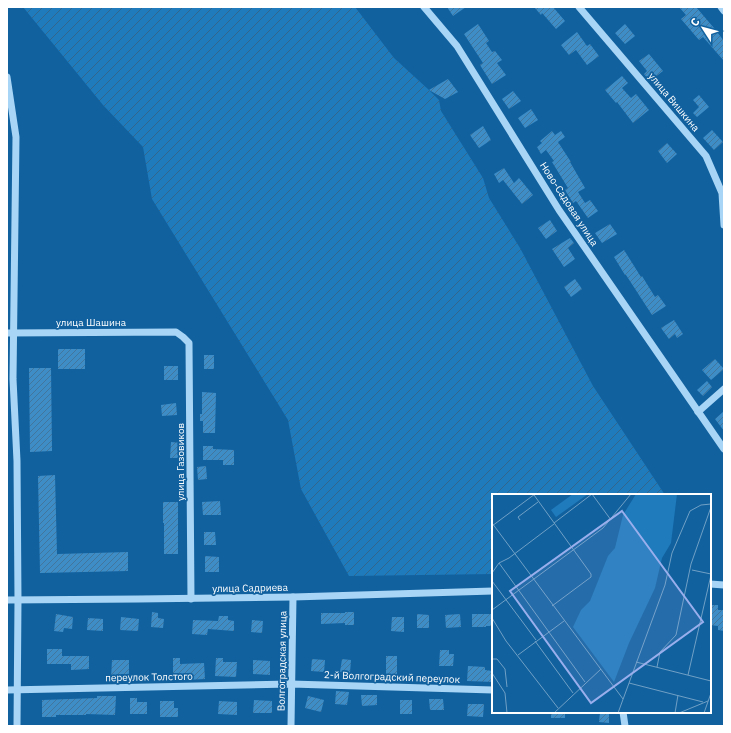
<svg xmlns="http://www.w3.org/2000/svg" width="731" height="733" font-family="'IBM Plex Sans',sans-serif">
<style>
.garden{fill:url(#garden-furrows)}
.building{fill:url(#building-hatch)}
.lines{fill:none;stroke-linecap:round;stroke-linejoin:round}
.minor{stroke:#a8d5f5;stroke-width:7}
.labels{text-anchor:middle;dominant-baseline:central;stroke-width:3.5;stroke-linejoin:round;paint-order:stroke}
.street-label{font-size:10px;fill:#fff;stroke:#11619f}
.inset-road{fill:none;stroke:#70a0c5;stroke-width:1}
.view{fill:#99afed;fill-opacity:0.15;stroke:#99afed;stroke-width:2}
.inset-edge{fill:none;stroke:#fff;stroke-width:2}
</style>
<defs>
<pattern id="garden-furrows" width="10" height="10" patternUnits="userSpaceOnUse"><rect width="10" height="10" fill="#1f7bbc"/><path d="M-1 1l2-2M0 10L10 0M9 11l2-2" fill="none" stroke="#33668a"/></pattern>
<pattern id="building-hatch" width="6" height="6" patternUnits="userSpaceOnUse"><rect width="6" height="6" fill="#3e8dc7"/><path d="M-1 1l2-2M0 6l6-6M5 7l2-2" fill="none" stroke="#43769c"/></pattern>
</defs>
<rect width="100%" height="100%" fill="#11619f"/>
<path class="garden" d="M23 7H355L394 58 429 90 439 100 441 111 483 178 489 198 520 248 593 386 665 495H493V574L349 576 301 489 288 420 152 199 143 147 103 105Z"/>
<g class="building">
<path d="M447 7H466L453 16Z"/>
<path d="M534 7H553L565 21 556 29 542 13 541 15Z"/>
<path d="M679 7H696L714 28 724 41V61L703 37 699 40 681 19 686 15Z"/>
<path d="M478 24 489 41 486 43 492 52 495 51 502 60 497 63 506 75 492 84 480 65 483 63 464 34Z"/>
<path d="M625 24 635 36 625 44 615 33Z"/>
<path d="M577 32 587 46 590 44 599 56 587 65 576 50 569 55 561 45Z"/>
<path d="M649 54 663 71 650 81 644 74 647 71 639 61Z"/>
<path d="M622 76 628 83 622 88 631 98 636 94 649 110 633 123 617 102 616 103 605 90Z"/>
<path d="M448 79 458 92 445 99 429 90Z"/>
<path d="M513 91 521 101 509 109 502 99Z"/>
<path d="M699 95 709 107 697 117 693 113 699 107 693 100Z"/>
<path d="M531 109 538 120 525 128 518 118Z"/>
<path d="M483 126 491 140 479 148 470 135Z"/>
<path d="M712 130 723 142 714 150 703 138Z"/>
<path d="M552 131 555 135 561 131 565 137 558 142 571 162H570L585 188 578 192 585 203 590 200 598 211 588 218 576 201 573 203 565 190 568 188 552 162 554 161 546 150 541 154 537 147 542 143 540 141Z"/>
<path d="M667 143 677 154 667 163 658 151Z"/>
<path d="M504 168 514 183 519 178 533 195 522 204 503 180 499 183 494 174Z"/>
<path d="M550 220 557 231 546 239 538 228Z"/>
<path d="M610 224 617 234 602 243 595 233Z"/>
<path d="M570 238 574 243 568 248 575 259 564 267 552 249Z"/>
<path d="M624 250 641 277 642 276 655 297 658 295 666 306 652 315 626 275H625L614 257Z"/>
<path d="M575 279 582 289 571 297 564 287Z"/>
<path d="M674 320 683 334 677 338 675 334 669 339 661 328Z"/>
<rect x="58" y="349" width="27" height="20"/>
<rect x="204" y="355" width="10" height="14"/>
<path d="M715 359 724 369 711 380 702 370Z"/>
<rect x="164" y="366" width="14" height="14"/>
<path d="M29 368H51L52 451 30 452Z"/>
<path d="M707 381 712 387 703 396 697 390Z"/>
<path d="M202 392 216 393 215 433H203V421H200V414H202Z"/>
<path d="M176 403 177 415 162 416 161 405Z"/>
<path d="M724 411V431L715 419Z"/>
<path d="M171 442 182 443 181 458H170Z"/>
<path d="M203 446H213V449L234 450V465H223V460H203Z"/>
<path d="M206 466 207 479 198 480 197 467Z"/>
<path d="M55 475 57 554 128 552V571L40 573 38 476Z"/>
<path d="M220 501 221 515H203L202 502Z"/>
<path d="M163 502H178V554H164V523H163Z"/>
<path d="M204 532H215L216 545H204Z"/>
<path d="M205 556 219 557V572H205Z"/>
<path d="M710 605H718V610H724V631L718 630V626L710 625Z"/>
<path d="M152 612 158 613V618L164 619 163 628 151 627Z"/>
<path d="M345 612H354V625H345V623L321 624V613H345Z"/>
<path d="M56 614 73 617 72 629 64 628 63 632 54 631Z"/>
<path d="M417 614 429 615V628H417Z"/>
<path d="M460 614 461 627 446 628 445 615Z"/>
<path d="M472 614H493V626H486V627H472Z"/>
<path d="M219 616H228V620L234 621V631L208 629 207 635 192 634 193 620 218 621Z"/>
<path d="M121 617 139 619 138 631 120 630Z"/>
<path d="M392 617H404V632L391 631Z"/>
<path d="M88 618 103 619V631L87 630Z"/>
<path d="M252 620 263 621 262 633 251 632Z"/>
<path d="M47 649H62V656H89V669L71 670V664H47Z"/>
<path d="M440 650H449V654H454L453 666H439Z"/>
<rect x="386" y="656" width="11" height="19"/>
<path d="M173 658H180V664L204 663 205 679 186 680V677H173Z"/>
<path d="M216 658H223V662H237L236 677 215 676Z"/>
<path d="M312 659 325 660 324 672 311 671Z"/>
<path d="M342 659 351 660 350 673 340 672Z"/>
<path d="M112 660H129V674H121V678H111Z"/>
<path d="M253 660 270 661V675L253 674Z"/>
<path d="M468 666 485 667V670L493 671V682L467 681Z"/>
<path d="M336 691 349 692 347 705 335 704Z"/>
<path d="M361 695H377V705L362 706Z"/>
<path d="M97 696H116L115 715 86 714V715H56V717H42V700L97 698Z"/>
<path d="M308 696 324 700 321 712 305 708Z"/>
<path d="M130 698H137V702H147V714H130Z"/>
<path d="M429 699H443L444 710H430Z"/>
<path d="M254 700 272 701V713H253Z"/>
<rect x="400" y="700" width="12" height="14"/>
<path d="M160 701H174V708H178V717H160Z"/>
<path d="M219 701 237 702V715L218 714Z"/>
<path d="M468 704H484L483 717 467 716Z"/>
<rect x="551" y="712" width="14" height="6"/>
<path d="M600 712H609V723L599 722Z"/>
</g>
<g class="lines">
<g class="minor">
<path d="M424 7 457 46 559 210 724 449"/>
<path d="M579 7 706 156 722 193 724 225"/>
<path d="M721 7 724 11"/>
<path d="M7 77 16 137 13 379 17 461 18 600 17 726"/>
<path d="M7 333 176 332 183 337 189 343 191 599"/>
<path d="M698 412 724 389"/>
<path d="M710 584 724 585"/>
<path d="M7 600 138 599 293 597 493 591"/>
<path d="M7 690 291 684 493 690"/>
<path d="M623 712 625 726"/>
<path d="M291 726 293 597"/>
</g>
</g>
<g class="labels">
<g class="street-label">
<text transform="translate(674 102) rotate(50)">улица Вишкина</text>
<text transform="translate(569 204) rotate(57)">Ново-Садовая улица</text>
<text x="91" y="322">улица Шашина</text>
<text transform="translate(180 462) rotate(-90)">улица Газовиков</text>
<text transform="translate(250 588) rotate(-1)">улица Садриева</text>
<text transform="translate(282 661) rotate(-89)">Волгоградская улица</text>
<text transform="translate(149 677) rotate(-1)">переулок Толстого</text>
<text transform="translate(392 677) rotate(2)">2-й Волгоградский переулок</text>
</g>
</g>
<g transform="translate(492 494)">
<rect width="219" height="219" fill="#11619f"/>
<path d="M81 0H96L64 23 59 16Z" fill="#1f7bbc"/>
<path d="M144 0H185L179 49 170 64 163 94 137 149 122 188 81 133 89 116 98 107 116 62 123 54 131 21Z" fill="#1f7bbc"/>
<path class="inset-road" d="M100 0 119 26M42 1 99 80V83L60 112M28 26 26 23 46 8M0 29 131 205M62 29 100 0M0 32 43 0M7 69 93 188M200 76 219 80M0 79 7 69 17 64 62 30M0 87 44 146M0 116 111 34 139 0M0 124 14 147 66 214M43 147 81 199M26 161 72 127M0 165H5L13 175 15 193M144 168 219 187M165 173 168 158 184 141 199 70 219 13M0 179 13 199 15 219M196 181 219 81M137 189 211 208M62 219 109 175M126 219 173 91 180 59 198 17 209 11 219 10M183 219 186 201M187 219 216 207M212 219 219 199"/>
<path class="view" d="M130 17 211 128 99 209 18 97Z"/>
<rect width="219" height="219" class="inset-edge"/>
</g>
<rect width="731" height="733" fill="none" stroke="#ffffff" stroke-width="16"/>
<g transform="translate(703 28) rotate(306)" stroke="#11619f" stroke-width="3" paint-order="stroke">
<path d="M0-3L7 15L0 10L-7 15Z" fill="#ffffff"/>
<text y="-6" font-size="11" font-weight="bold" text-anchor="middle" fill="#ffffff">С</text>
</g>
</svg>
